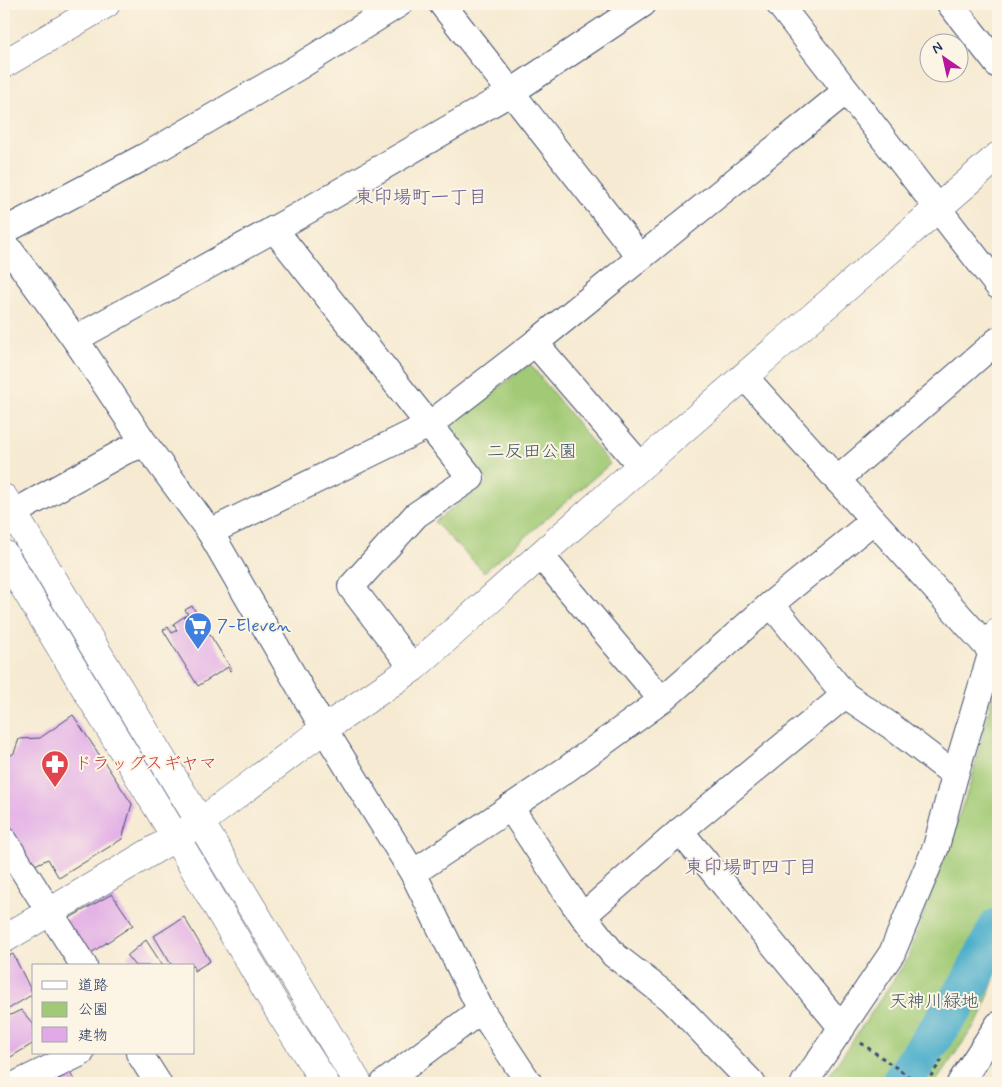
<svg xmlns="http://www.w3.org/2000/svg" width="1002" height="1087" font-family="Mynerve,'Klee One',sans-serif">
<style>
.green{fill:#a2ca76;stroke:#5e7c6a}
.lines{fill:none;stroke-linecap:round;stroke-linejoin:round}
.river{stroke:#4caecb;stroke-width:40}
.building{fill:#e1aae6}
.street-casing{stroke:#3c4b6f;stroke-width:28}
.secondary-casing{stroke:#3c4b6f;stroke-width:29}
.primary-casing{stroke:#3c4b6f;stroke-width:29}
.path{stroke:#3c4b6f;stroke-width:3;stroke-dasharray:4 4;stroke-linecap:butt}
.street{stroke:#fff;stroke-width:26}
.secondary{stroke:#fff;stroke-width:28}
.primary{stroke:#fff;stroke-width:28}
.labels{text-anchor:middle;dominant-baseline:central;stroke-width:4;stroke-linejoin:round;paint-order:stroke}
.park-label{font-size:18px;fill:#3d5664;stroke:#fcf5e5}
.shop-label{font-size:18px;fill:#366cbe;stroke:#fcf5e5;text-anchor:start}
.health-label{font-size:18px;fill:#be3a42;stroke:#fcf5e5;text-anchor:start}
.neighbourhood-label{font-size:19px;fill:#605a8e;stroke:#fcf5e5}
</style>
<rect width="100%" height="100%" fill="#fcf5e5"/>
<filter id="ink" filterUnits="userSpaceOnUse"><feTurbulence type="fractalNoise" baseFrequency=".02" numOctaves="2"/><feDisplacementMap in="SourceGraphic" scale="10" xChannelSelector="R" yChannelSelector="G"/><feConvolveMatrix kernelMatrix="1 2 1 2 8 2 1 2 1" color-interpolation-filters="sRGB"/></filter>
<filter id="wash" filterUnits="userSpaceOnUse"><feTurbulence type="fractalNoise" baseFrequency=".0096" numOctaves="4" result="noise"/><feDisplacementMap in="SourceGraphic" scale="20" xChannelSelector="R" yChannelSelector="G"/><feGaussianBlur stdDeviation="1.12" result="paint"/><feColorMatrix in="noise" values="0 0 0 0 0 0 0 0 0 0 0 0 0 0 0 0 0 1.4 0 .05"/><feComposite in="paint" operator="in"/></filter>
<g filter="url(#wash)">
<rect width="100%" height="100%" fill="#f6ead2"/>
<g class="green">
<path d="M530 364 610 464 484 572 434 522 488 482 444 428Z"/>
<path d="M998 673V968L981 1016 935 1083H824L907 960 971 782Z"/>
</g>
<g class="lines">
<path class="river" d="M901 1083 969 985 998 928"/>
</g>
<g id="blocks">
<g class="building">
<path d="M192 606 232 670 230 671 228 667 198 686 163 630 168 627 172 633 177 630 173 624 188 614 185 610Z"/>
<path d="M73 715 132 804 122 839 59 878 48 859 26 869 4 835V760L14 753 19 739 40 738Z"/>
<path d="M112 894 133 925 88 955 64 921Z"/>
<path d="M184 917 210 961 194 971V966H172L154 936Z"/>
<path d="M146 940 163 966H135L127 956Z"/>
<path d="M13 954 33 994 7 1010 4 1005V958Z"/>
<path d="M21 1010 34 1025V1043L4 1061V1049L8 1055 4 1048V1018Z"/>
<path d="M69 1072 77 1083H61L58 1080Z"/>
</g>
</g>
</g>
<g filter="url(#ink)">
<use href="#blocks" fill-opacity="0" stroke="#3c4b6f" stroke-width="1"/>
<g class="lines">
<g class="street-casing">
<g id="street">
<path d="M442 4 640 257"/>
<path d="M779 4 998 286"/>
<path d="M950 4 998 65"/>
<path d="M274 229 471 478 416 515 351 587 413 668"/>
<path d="M4 231 144 157 300 66 399 4"/>
<path d="M4 242 75 339 145 444 210 532 324 729 413 873 481 1010 529 1083"/>
<path d="M75 339 298 216 510 93 643 4"/>
<path d="M535 343 641 466"/>
<path d="M744 376 992 652"/>
<path d="M837 480 998 340"/>
<path d="M13 513 125 451 145 444"/>
<path d="M210 532 429 425 535 343 846 91"/>
<path d="M541 556 662 700"/>
<path d="M771 604 845 695 891 726 955 775"/>
<path d="M510 807 574 904 614 955 671 999 752 1083"/>
<path d="M680 831 842 1028"/>
<path d="M4 840 84 966"/>
<path d="M413 873 567 769 662 700 771 604 873 521"/>
<path d="M583 916 680 831 845 695"/>
<path d="M139 1053 158 1083"/>
<path d="M19 1083 81 1053"/>
<path d="M384 1083 481 1010"/>
<path d="M804 1083 892 953 936 847 955 775 998 631"/>
<path d="M960 1083 998 1025"/>
</g>
</g>
<g class="secondary-casing">
<g id="secondary">
<path d="M4 498 358 1083"/>
<path d="M4 554 176 838 279 1011 325 1083"/>
<path d="M4 939 201 822 324 729 413 668 641 466 998 156"/>
</g>
</g>
<g class="primary-casing">
<path id="primary" d="M4 64 106 4"/>
</g>
<g class="path">
<path d="M861 1043 918 1083"/>
<path d="M926 1083 941 1061H946"/>
</g>
<use href="#street" class="street"/>
<use href="#secondary" class="secondary"/>
<use href="#primary" class="primary"/>
</g>
</g>
<defs>
<g id="supermarket-pin" transform="scale(1.4375)"><path d="M0 17L-7.5 6A9.5 9.5 0 1 1 7.5 6Z" fill="#3f7fe0" stroke="#fcf5e5"/><path d="M-6-5.5h2.5l.6 2H6L4.5 2H-2.5L-4.4-4H-6ZM-1.5 3.2a1.3 1.3 0 1 0 .1 0ZM3 3.2a1.3 1.3 0 1 0 .1 0Z" fill="#fff"/></g>
<g id="pharmacy-pin" transform="scale(1.4375)"><path d="M0 17L-7.5 6A9.5 9.5 0 1 1 7.5 6Z" fill="#e0444e" stroke="#fcf5e5"/><path d="M-2-6h4v4h4v4h-4v4h-4v-4h-4v-4h4Z" fill="#fff"/></g>
</defs>
<g fill-rule="evenodd">
<use href="#supermarket-pin" x="198" y="626"/>
<use href="#pharmacy-pin" x="55" y="764"/>
</g>
<g class="labels">
<g class="park-label">
<text x="532" y="452">二反田公園</text>
<text x="934" y="1002">天神川緑地</text>
</g>
<g class="shop-label">
<text x="217" y="626">7-Eleven</text>
</g>
<g class="health-label">
<text x="74" y="764">ドラッグスギヤマ</text>
</g>
<g class="neighbourhood-label">
<text x="421" y="197">東印場町一丁目</text>
<text x="751" y="867">東印場町四丁目</text>
</g>
</g>
<rect width="1002" height="1087" fill="none" stroke="#fcf5e5" stroke-width="20"/>
<rect x="32" y="964" width="162" height="90" fill="#fcf5e5" stroke="#a2a6af"/>
<rect x="42" y="981" width="25" height="8" fill="#ffffff" stroke="#a2a6af"/>
<text x="78" y="990" font-size="15" fill="#1b2f5e">道路</text>
<rect x="42" y="1002" width="25" height="15" fill="#a2ca76" stroke="#a2a6af"/>
<text x="78" y="1014" font-size="15" fill="#1b2f5e">公園</text>
<rect x="42" y="1027" width="25" height="15" fill="#e1aae6" stroke="#a2a6af"/>
<text x="78" y="1040" font-size="15" fill="#1b2f5e">建物</text>
<g transform="translate(944 58) rotate(326)"><circle r="24" fill="#fcf5e5" stroke="#a2a6af"/>
<path d="M0-4L9 19L0 12L-9 19Z" fill="#b5179e"/>
<text y="-8" font-size="14" font-weight="bold" text-anchor="middle" fill="#1b2f5e">N</text>
</g>
</svg>
